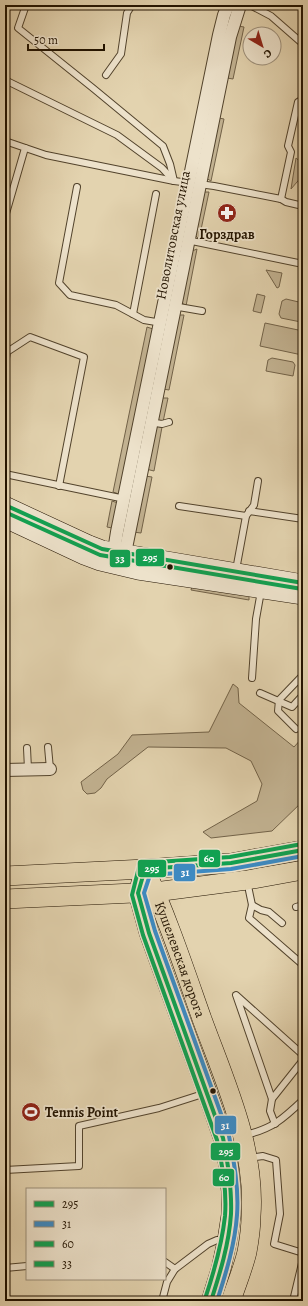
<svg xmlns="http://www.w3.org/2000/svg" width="308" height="1306" font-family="Alegreya,serif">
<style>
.green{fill:#c2b291;stroke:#726248}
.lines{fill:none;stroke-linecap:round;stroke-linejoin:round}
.service-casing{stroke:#52432c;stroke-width:8}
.minor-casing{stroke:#52432c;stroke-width:14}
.secondary-casing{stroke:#221300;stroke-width:18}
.primary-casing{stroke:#221300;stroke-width:20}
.service{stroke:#ede2cb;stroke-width:6}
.minor{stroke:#ede2cb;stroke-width:12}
.secondary{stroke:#ede2cb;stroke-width:17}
.primary{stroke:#e3d3af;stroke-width:19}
.bus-1-casing{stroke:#ede2cb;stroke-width:7}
.bus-2-casing{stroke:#ede2cb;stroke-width:7}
.bus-3-casing{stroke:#ede2cb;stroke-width:7}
.bus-4-casing{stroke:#ede2cb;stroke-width:7}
.bus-1{stroke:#11a151;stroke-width:4}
.bus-2{stroke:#3d8ac2;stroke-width:4}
.bus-3{stroke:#11a151;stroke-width:4}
.bus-4{stroke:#11a151;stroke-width:4}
.bus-dot{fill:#221300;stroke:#ede2cb;stroke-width:1.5}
.labels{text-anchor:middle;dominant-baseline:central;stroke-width:3.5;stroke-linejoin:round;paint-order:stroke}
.poi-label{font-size:14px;font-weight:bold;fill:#221300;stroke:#ede2cb}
.street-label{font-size:14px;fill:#221300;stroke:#ede2cb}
.line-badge{stroke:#ede2cb;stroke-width:1.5}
.badge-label{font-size:11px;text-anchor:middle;font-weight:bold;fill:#fff}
</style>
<rect width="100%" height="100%" fill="#e3d3af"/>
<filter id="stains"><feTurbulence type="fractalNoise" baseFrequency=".005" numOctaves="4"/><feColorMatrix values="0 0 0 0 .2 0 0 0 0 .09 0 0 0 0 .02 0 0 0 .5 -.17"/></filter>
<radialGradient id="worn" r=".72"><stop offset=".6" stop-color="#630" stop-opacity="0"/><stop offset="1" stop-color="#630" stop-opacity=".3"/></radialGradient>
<g class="green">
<path d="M238 26 244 27 233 79 227 78Z"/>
<path d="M219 118 224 119 211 181 206 178Z"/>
<path d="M296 158 303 164V175L291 189Z"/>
<path d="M203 192H209L199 239 195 235Z"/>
<path d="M197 249 186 306 181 302 192 251Z"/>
<path d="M266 270 282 273 279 287 277 288Z"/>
<path d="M257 294 265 296 261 313 253 311Z"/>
<path d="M286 299 303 303V321L301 322 281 318 279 314 282 301Z"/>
<path d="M178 315H184L169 390 163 389Z"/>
<path d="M265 323 303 331 302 355 260 346Z"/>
<path d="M147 327 153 329 119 494 113 492Z"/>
<path d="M272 358 293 362 295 365 293 376 266 371 268 360Z"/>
<path d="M161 398H168L163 422 156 420Z"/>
<path d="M155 426 162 427 154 471 146 469Z"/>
<path d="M145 476 152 477 141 533 133 532Z"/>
<path d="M112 501 118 503 112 528 107 527Z"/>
<path d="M192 586 249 595V600L191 590Z"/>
<path d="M233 684 238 688 239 703 294 747 303 737V801L272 831 211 838 203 832 257 801 262 784 251 761 226 748 148 747 107 779 101 788 95 793 87 794 83 790 81 782 118 754 132 735 209 732Z"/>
</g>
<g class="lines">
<g class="service-casing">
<g id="service">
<path d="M26 5 18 28 94 89 163 146 170 164 174 181"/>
<path d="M250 5 271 16 303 44"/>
<path d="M106 75 121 54 127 13 132 5"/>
<path d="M5 80 117 135 162 168 173 180"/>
<path d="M5 141 46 155 174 181 190 183"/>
<path d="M199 184 214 186 281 199 286 202 303 206"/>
<path d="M77 187 59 283 70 295 116 305 144 320 162 323"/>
<path d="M281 199 291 152 288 146 298 102 303 99"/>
<path d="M5 217 25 148"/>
<path d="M187 240 303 264"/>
<path d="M173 306 202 311"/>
<path d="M133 314 156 194"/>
<path d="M5 364 7 352 30 337 84 357 59 486"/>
<path d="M149 422 162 424 169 422"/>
<path d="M5 474 125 499"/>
<path d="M179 506 246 516"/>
<path d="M249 511 303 519"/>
<path d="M236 570 246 516 254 505 258 481"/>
<path d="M252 678 256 619 261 591"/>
<path d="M260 693 292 707 303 695"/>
<path d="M296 729 278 711 279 700 303 675"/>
<path d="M48 747 50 769"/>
<path d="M27 748 28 769"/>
<path d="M247 881 252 905 249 918 303 965"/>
<path d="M252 905 261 910 269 912 282 923"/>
<path d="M296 907 303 905"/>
<path d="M272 1099 303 1060"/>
<path d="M275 1124 270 1111 272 1099 236 995 303 1055"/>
<path d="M245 1135C272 1129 283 1119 303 1100"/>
<path d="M249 1158 263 1156 276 1160 280 1214 274 1244 303 1253"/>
<path d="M5 1170 79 1166V1126L159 1108 206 1093"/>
<path d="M165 1262 175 1269"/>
<path d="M5 1268 27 1266"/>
<path d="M162 1301 167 1282 175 1269 208 1244 217 1240 226 1241"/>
<path d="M293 1301 303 1259"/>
</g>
</g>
<g class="minor-casing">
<g id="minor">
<path d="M115 558 114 551 117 532 219 35 224 15 228 5"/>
<path d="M122 559 125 553 230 37 240 5"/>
<path d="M5 770 50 769"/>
</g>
</g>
<g class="secondary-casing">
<g id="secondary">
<path d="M5 505 89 544 102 549 303 583"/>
<path d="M5 519 84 556 100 562 138 571 303 596"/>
</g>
</g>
<g class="primary-casing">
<g id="primary">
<path id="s1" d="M145 869C167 917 184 968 202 1019 225 1082 256 1148 251 1216 251 1228 249 1241 247 1252 243 1269 236 1285 231 1301"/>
<path d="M145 869 138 893 149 933 207 1092 223 1138 228 1163 231 1191V1215L227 1241 221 1269 211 1301"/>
<path d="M5 876 145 869 231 863 303 850"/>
<path d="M5 899 155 892 247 880 303 870"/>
</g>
</g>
<use href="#service" class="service"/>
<use href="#minor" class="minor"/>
<use href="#secondary" class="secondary"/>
<use href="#primary" class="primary"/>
<g class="bus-1-casing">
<g id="bus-1">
<path d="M5 505 102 549 303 583"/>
<path d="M211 1301C220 1273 229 1244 231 1214 232 1189 228 1163 223 1138L149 933 138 893 145 869 231 863 303 850"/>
</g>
</g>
<g class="bus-2-casing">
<path id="bus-2" d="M217 1301C226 1273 235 1244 237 1215 239 1188 234 1162 229 1136L155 931 144 893 150 875 231 869 303 856"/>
</g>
<g class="bus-3-casing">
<path id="bus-3" d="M205 1299C214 1272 222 1244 225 1216 227 1190 222 1164 217 1140L143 935 132 895 139 867 143 863 230 857 302 844"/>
</g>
<g class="bus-4-casing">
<path id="bus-4" d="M5 512 100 555 302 589"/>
</g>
<use href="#bus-1" class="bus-1"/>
<use href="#bus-2" class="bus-2"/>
<use href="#bus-3" class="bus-3"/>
<use href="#bus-4" class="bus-4"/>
</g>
<defs>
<g id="pharmacy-disc" transform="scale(1)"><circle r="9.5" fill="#8f2418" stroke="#ede2cb"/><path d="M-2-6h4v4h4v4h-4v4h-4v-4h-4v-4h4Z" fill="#fff"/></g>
<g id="stadium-disc" transform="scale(1)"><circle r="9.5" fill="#8f2418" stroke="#ede2cb"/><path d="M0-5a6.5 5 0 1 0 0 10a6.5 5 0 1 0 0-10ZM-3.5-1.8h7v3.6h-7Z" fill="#fff"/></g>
</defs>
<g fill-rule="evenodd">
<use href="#pharmacy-disc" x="227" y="213"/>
<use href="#stadium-disc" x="31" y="1112"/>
</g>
<g class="bus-dot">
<circle cx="170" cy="567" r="3.5"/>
<circle cx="213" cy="1091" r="3.5"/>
</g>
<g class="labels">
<g class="poi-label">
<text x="227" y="234">Горздрав</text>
<text x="45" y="1112" text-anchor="start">Tennis Point</text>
</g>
<g class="street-label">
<text transform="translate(173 235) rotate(-79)">Новолитовская улица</text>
<text stroke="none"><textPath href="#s1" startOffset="97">Кушелевская дорога</textPath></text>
</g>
</g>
<g class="line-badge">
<rect x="135" y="548" width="30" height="19" rx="4" fill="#11a151"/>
<rect x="109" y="549" width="22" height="19" rx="4" fill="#11a151"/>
<rect x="198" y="849" width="23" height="19" rx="4" fill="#11a151"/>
<rect x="137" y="859" width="30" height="19" rx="4" fill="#11a151"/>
<rect x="173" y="863" width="23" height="19" rx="4" fill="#3d8ac2"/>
<rect x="214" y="1115" width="23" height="20" rx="4" fill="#3d8ac2"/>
<rect x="210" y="1142" width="31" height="19" rx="4" fill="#11a151"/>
<rect x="212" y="1168" width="23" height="19" rx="4" fill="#11a151"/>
</g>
<g class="badge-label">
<text x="150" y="561">295</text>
<text x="120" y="562">33</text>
<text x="209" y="862">60</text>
<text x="152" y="872">295</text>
<text x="185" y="876">31</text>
<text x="225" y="1129">31</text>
<text x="226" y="1155">295</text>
<text x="224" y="1181">60</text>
</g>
<rect width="308" height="1306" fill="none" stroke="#e3d3af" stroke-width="20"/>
<rect x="6" y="6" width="296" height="1294" fill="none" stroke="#221300" stroke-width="2"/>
<rect x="10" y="10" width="288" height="1286" fill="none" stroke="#221300"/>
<rect x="26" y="1188" width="140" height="92" fill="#ede2cb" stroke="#9c8f7a"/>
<rect x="34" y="1201" width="20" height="6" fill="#11a151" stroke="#9c8f7a"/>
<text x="62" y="1208" font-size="12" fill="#221300">295</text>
<rect x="34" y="1221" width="20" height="6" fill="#3d8ac2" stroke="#9c8f7a"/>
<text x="62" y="1228" font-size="12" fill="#221300">31</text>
<rect x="34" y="1241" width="20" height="6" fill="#11a151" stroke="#9c8f7a"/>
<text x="62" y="1248" font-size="12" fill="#221300">60</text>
<rect x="34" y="1261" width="20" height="6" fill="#11a151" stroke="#9c8f7a"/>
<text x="62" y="1268" font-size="12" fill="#221300">33</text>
<g transform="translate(262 46) rotate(142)"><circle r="19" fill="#ede2cb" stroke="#9c8f7a"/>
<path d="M0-3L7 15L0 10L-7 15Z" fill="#8f2418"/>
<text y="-6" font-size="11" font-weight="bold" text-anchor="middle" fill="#221300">С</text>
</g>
<path d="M28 44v6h76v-6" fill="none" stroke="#221300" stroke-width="2"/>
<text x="34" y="44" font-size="12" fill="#221300" stroke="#ede2cb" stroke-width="3" paint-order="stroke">50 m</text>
<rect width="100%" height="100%" filter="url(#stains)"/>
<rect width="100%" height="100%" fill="url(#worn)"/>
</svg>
